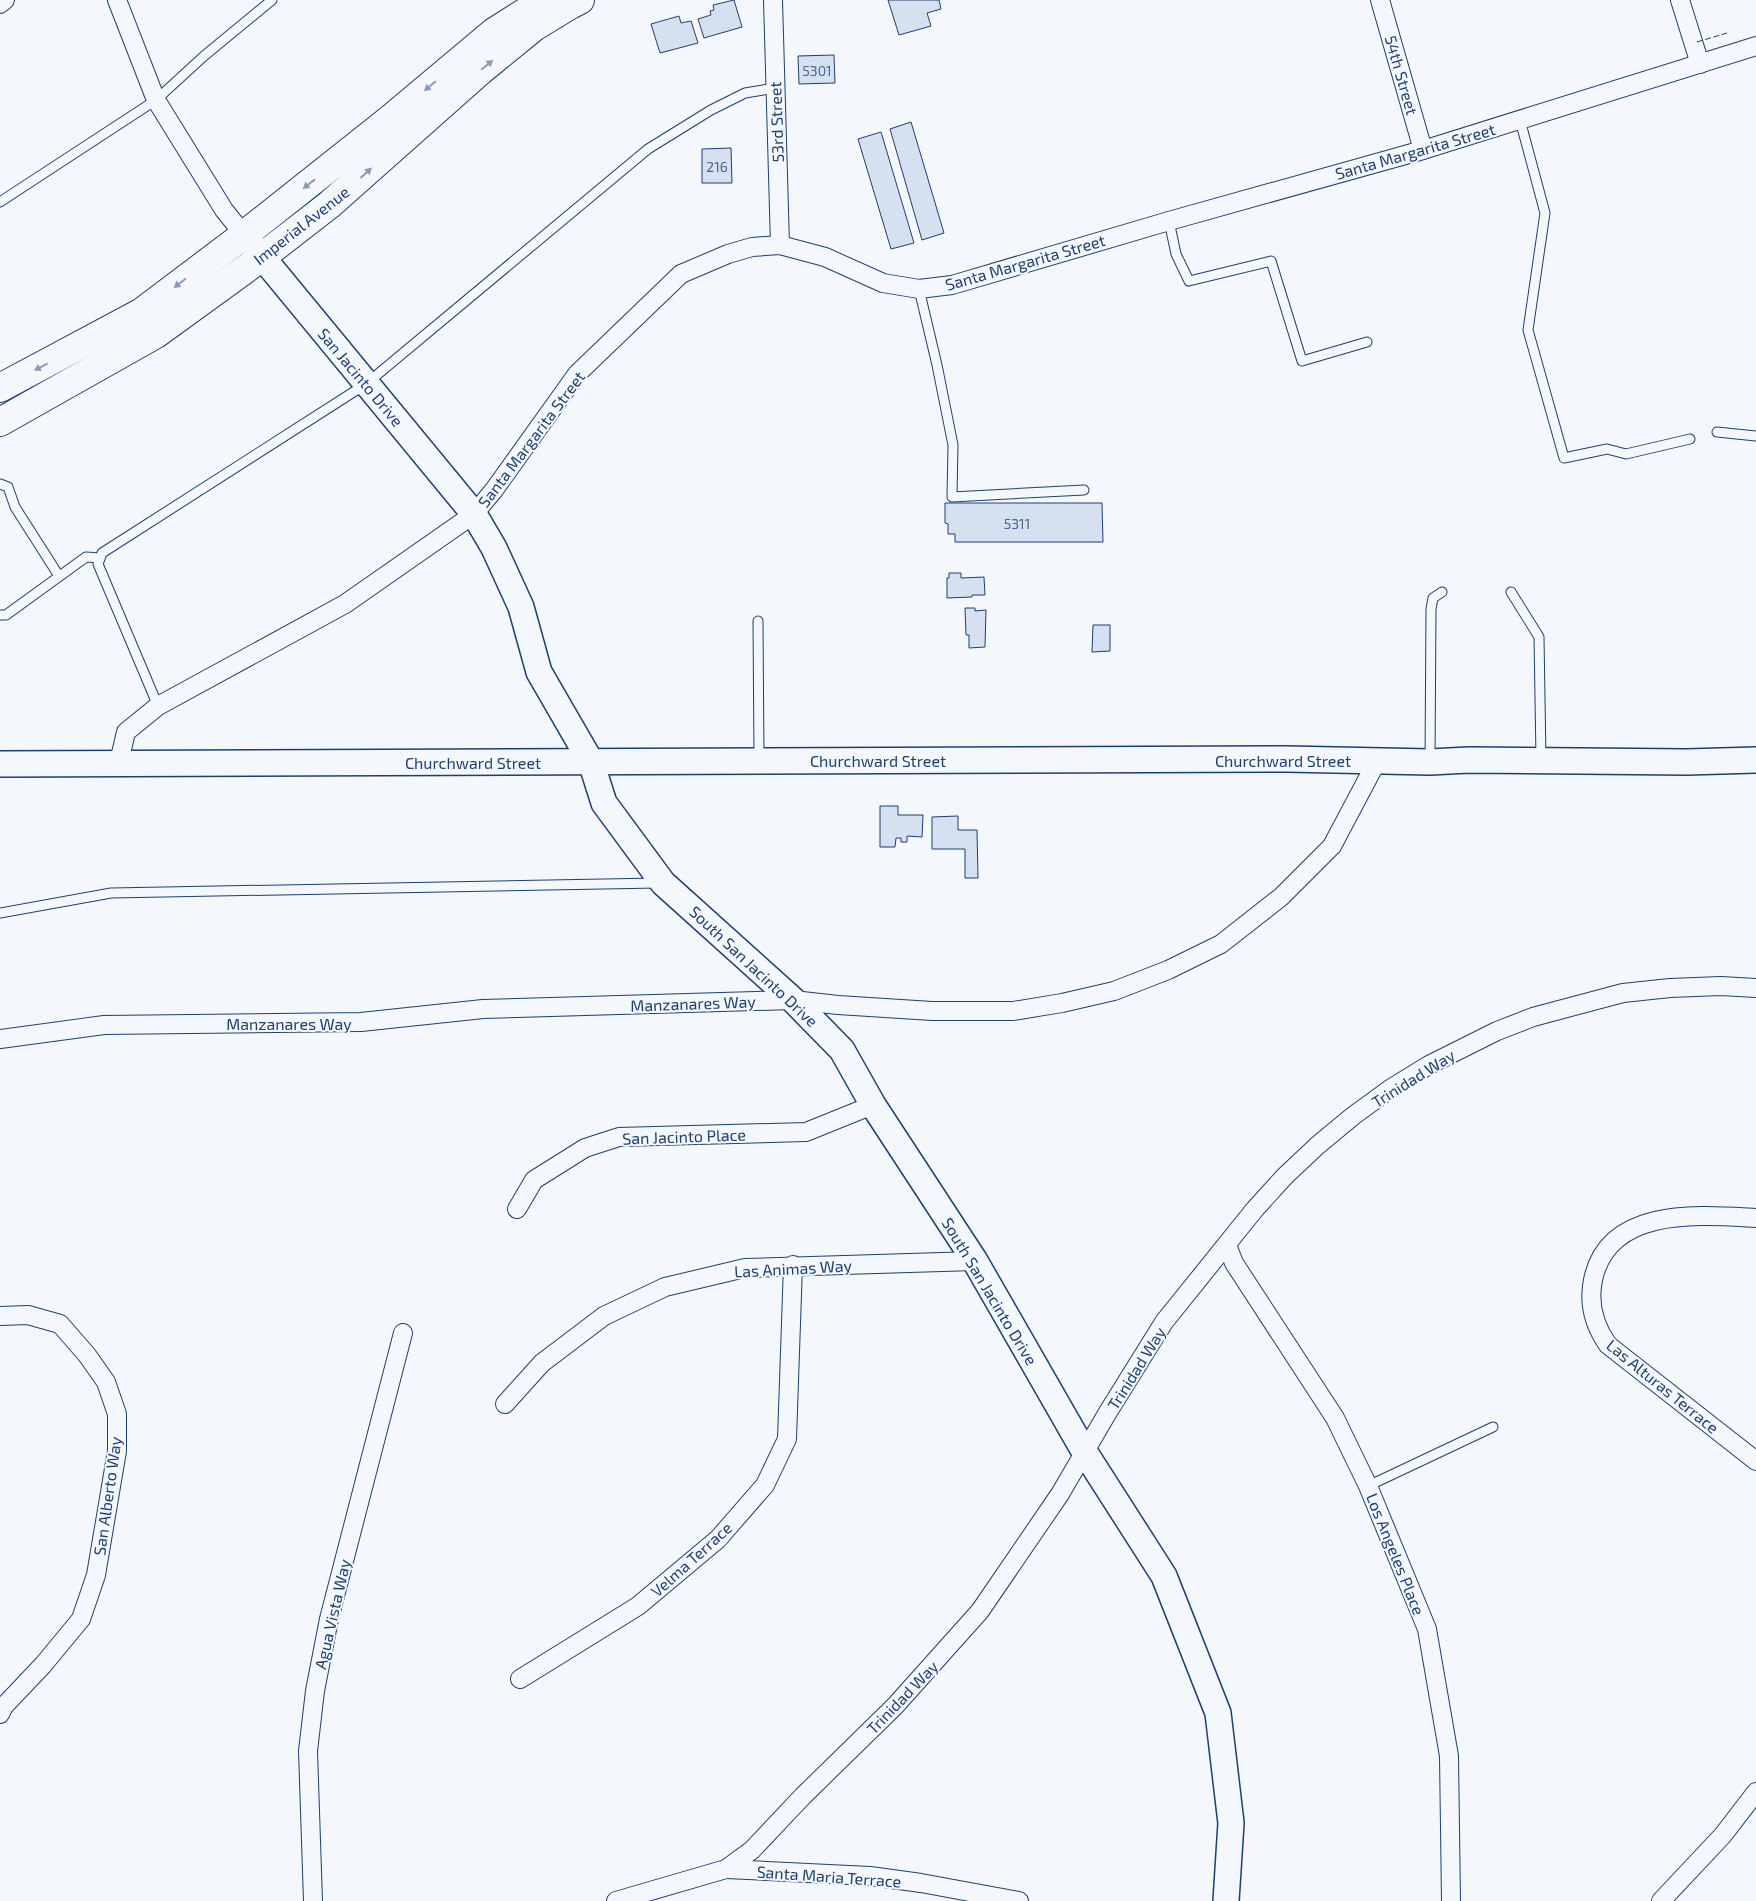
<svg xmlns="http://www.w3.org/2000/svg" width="1756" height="1901" font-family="'Exo 2',sans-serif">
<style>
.building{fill:#d5e0f0;stroke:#1d3f73}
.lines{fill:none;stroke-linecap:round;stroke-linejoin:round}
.lane-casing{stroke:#1d3f73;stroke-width:11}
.street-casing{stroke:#1d3f73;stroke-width:20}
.secondary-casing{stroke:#1d3f73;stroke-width:28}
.primary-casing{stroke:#1d3f73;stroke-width:30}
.lane{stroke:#f4f7fb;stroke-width:9}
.street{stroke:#f4f7fb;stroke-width:18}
.secondary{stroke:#f4f7fb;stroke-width:25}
.primary{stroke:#f4f7fb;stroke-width:28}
.fence{stroke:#1d3f73;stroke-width:1;stroke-dasharray:6 2.5;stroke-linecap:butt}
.oneway{fill:#889bb7}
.labels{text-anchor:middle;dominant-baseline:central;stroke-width:4;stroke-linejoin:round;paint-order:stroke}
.number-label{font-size:14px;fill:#4b6792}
.street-label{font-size:16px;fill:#1d3f73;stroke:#f4f7fb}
</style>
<rect width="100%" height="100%" fill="#f4f7fb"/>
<g class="building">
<path d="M734 0 742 27 704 38 698 19 711 15 710 11 714 10 713 5Z"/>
<path d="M888 0H939L941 9 927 13 931 26 899 35Z"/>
<path d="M679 16 681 23 691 21 698 43 660 53 651 24Z"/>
<path d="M834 55 835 83 799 84 798 56Z"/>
<path d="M911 122 944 233 922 240 890 129Z"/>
<path d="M881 132 914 243 891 249 858 139Z"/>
<path d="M731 148 732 183H702V149Z"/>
<path d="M945 503H1102L1103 542H955V534H948V524L945 523Z"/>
<path d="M949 573H961V578L984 577 985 595H972V597L947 598V578H949Z"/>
<path d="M965 608H975V611L986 610 985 647 969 648V635H966Z"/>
<path d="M1093 625H1110V651L1092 652Z"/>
<path d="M880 806H898V815H923L922 837 907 836V842H901V838H896L895 847H880Z"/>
<path d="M958 816V830H977L978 878H965V849H932V817Z"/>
</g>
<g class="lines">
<g class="lane-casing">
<g id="lane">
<path d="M1520 120 1545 213 1528 330 1564 458 1607 449 1626 454 1690 439"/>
<path d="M0 202 156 100 204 56 272 0"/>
<path d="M1169 221 1176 254 1189 281 1271 261 1302 361 1367 342"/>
<path d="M919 289 937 365 953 445 952 497 1084 490"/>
<path d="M1717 432 1756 436"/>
<path d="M0 484 8 487 15 507 59 576"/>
<path d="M1511 592 1539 637 1541 759"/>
<path d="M0 615H6L86 557 100 558"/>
<path d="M758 621 759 758"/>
<path d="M158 706 98 564 102 553 366 384 648 149 711 110 745 93 775 88"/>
<path d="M1430 762 1431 609 1433 598 1442 592"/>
<path d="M0 913 111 893 658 883"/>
<path d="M1368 1486 1493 1427"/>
</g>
</g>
<g class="street-casing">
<g id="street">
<path d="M117 0 156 100 224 210 244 235"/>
<path d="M773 0 780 245"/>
<path d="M1380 0 1423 150"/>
<path d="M1680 0 1700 64"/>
<path d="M0 4 5 0"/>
<path d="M119 762 126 732 158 706 345 604 474 514 494 490 577 374 681 274 728 254 752 247 780 245 825 257 883 283 919 289 952 285 1169 221 1423 150 1756 46"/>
<path d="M0 1039 104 1025 361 1022 483 1009 793 1000 838 1005 932 1011H1013L1062 1003 1114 991 1168 970 1221 944 1281 897 1332 846 1377 761"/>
<path d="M517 1209 534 1180 585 1148 619 1137 806 1132 873 1105"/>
<path d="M1756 1218C1699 1215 1608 1206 1593 1280 1588 1304 1594 1325 1608 1345L1756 1461"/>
<path d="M1227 1245 1234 1263 1335 1418 1368 1486 1427 1629 1449 1756 1451 1901"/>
<path d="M0 1316 28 1315 60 1324 87 1355 106 1382 117 1414V1451L96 1575 81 1619 43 1665 4 1706 0 1714"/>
<path d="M505 1404 542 1363 604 1316 665 1287 745 1268 975 1261"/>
<path d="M520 1679 638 1606 718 1539 765 1485 787 1439 793 1265"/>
<path d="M726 1869 870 1876 921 1883 1019 1901"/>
<path d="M313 1901 308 1751 315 1691 329 1619 403 1333"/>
<path d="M616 1901 726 1869 752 1850 803 1796 895 1706 980 1611 1060 1494 1108 1412 1164 1322 1255 1209 1285 1176 1318 1145 1353 1116 1390 1089 1429 1065 1497 1031 1533 1017 1623 993 1670 988 1721 986 1756 988"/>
<path d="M1661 1901 1723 1835 1756 1792"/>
</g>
</g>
<g class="secondary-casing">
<g id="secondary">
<path d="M249 241 474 514 494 548 521 607 539 672 591 762 604 803 663 883 793 1000 842 1050 873 1105 975 1261 1084 1451 1164 1576 1218 1713 1231 1823 1226 1901"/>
<path d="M0 764 1021 760 1287 759 1430 762 1469 760 1687 762 1756 760"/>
</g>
</g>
<g class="primary-casing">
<g id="primary">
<path d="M0 388 142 312 244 235 389 120 494 32 538 4"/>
<path d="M0 422 156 334 262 257 329 205 480 71 534 27 570 5 580 0"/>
</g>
</g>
<use href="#lane" class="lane"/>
<use href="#street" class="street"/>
<use href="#secondary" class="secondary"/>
<use href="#primary" class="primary"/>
<path class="fence" d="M1697 42 1727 33"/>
</g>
<defs><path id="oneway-solid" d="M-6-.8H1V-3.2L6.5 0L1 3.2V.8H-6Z" transform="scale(1.25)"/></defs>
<g class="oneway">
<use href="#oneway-solid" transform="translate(487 65) rotate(-39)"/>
<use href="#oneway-solid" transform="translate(430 86) rotate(140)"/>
<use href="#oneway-solid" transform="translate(366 173) rotate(-42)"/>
<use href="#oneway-solid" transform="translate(309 184) rotate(142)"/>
<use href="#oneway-solid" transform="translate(180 283) rotate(143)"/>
<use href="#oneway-solid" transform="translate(41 367) rotate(152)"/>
</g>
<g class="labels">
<g class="number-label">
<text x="817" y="70">5301</text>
<text x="717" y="166">216</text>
<text x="1017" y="523">5311</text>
</g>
<g class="street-label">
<text transform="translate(1402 75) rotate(74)">54th Street</text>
<text transform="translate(776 122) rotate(-92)">53rd Street</text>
<text transform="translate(1415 151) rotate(-16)">Santa Margarita Street</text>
<text transform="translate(301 225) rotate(-38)">Imperial Avenue</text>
<text transform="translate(1025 262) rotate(-16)">Santa Margarita Street</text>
<text transform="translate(361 377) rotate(50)">San Jacinto Drive</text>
<text transform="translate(531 439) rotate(-53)">Santa Margarita Street</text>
<text x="878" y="760">Churchward Street</text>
<text x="1283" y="760">Churchward Street</text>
<text x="473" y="762">Churchward Street</text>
<text transform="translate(754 966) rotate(43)">South San Jacinto Drive</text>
<text transform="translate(693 1003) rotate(-2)">Manzanares Way</text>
<text x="289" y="1023">Manzanares Way</text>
<text transform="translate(1413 1078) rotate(-32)">Trinidad Way</text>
<text transform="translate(684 1136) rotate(-2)">San Jacinto Place</text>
<text transform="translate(793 1268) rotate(-3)">Las Animas Way</text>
<text transform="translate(990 1291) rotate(59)">South San Jacinto Drive</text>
<text transform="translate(1136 1368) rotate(-58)">Trinidad Way</text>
<text transform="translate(1663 1386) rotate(39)">Las Alturas Terrace</text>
<text transform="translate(107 1496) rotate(-82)">San Alberto Way</text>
<text transform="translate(1396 1554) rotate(68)">Los Angeles Place</text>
<text transform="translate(691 1559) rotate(-42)">Velma Terrace</text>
<text transform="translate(332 1614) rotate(-77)">Agua Vista Way</text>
<text transform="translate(902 1697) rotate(-46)">Trinidad Way</text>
<text transform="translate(829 1876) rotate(4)">Santa Maria Terrace</text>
</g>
</g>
</svg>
